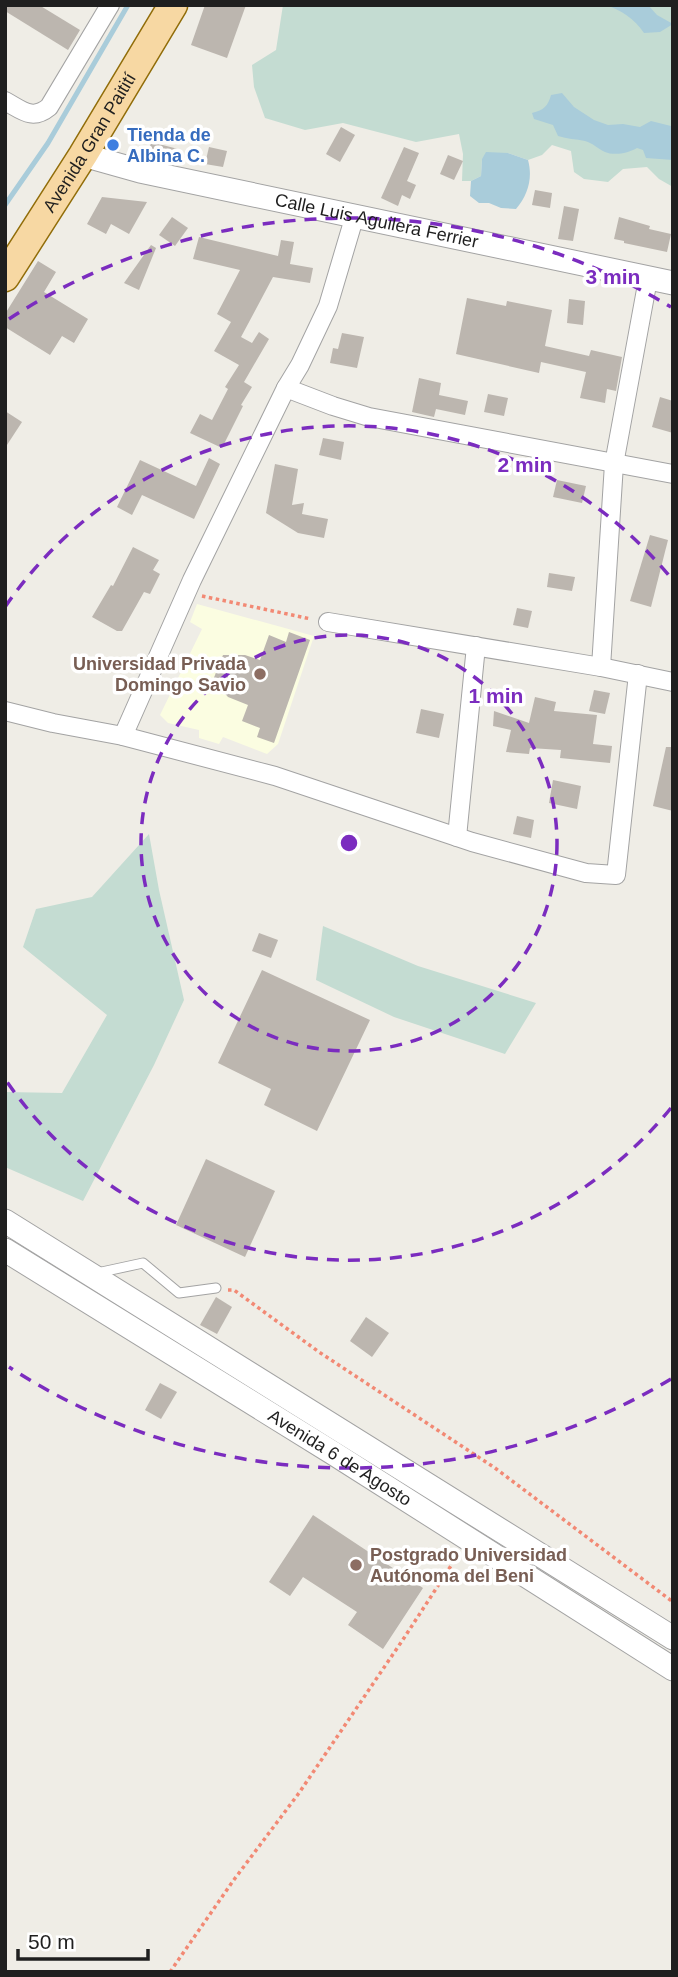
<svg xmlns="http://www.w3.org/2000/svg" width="678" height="1977" font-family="Helvetica,sans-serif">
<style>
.education{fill:#fbfde1}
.wetland{fill:#c4dcd2}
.water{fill:#a9ccda}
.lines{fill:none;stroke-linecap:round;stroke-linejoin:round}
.stream{stroke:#a9ccda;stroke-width:5}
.building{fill:#bcb6af}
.service-casing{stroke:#a3a3a3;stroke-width:11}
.minor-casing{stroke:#a3a3a3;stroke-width:20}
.tertiary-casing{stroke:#a3a3a3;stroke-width:25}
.primary-casing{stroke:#916d09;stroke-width:31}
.path{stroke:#f28974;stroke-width:3.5;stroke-dasharray:3.5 3.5;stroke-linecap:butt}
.service{stroke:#fff;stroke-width:9}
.minor{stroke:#fff;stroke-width:18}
.tertiary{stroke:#fff;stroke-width:23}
.primary{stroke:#f7d8a3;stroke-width:28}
.ring{fill:none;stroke:#7b2cbf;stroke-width:3.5;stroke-dasharray:12 9}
.shop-dot{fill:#3f7fe0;stroke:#fff;stroke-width:2.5}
.education-dot{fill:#8d6e63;stroke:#fff;stroke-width:2.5}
.labels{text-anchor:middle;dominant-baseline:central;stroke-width:7;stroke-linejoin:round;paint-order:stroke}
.shop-label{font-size:18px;font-weight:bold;fill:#366cbe;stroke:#fff;text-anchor:start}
.street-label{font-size:18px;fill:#1f1f1f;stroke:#fff}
.education-label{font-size:18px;font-weight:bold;fill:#785e54;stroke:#fff;text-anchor:end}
.centre{fill:#7b2cbf;stroke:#fff;stroke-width:3.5}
.ring-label{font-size:21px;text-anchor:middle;font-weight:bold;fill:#7b2cbf;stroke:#fff;stroke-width:7;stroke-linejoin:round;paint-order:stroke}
</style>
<rect width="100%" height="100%" fill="#efede6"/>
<path class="education" d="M197 604 314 636 278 744 267 754 223 737 219 744 199 738V730L168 723 160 715 202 629 190 622Z"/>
<g class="wetland">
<path d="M283 5H673V187L659 179 647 167 623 169 608 182 584 179 574 172 571 151 552 145 542 155 528 160 508 153 482 159 481 176 471 181H462L463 154 459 134 416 142 343 123 305 130 265 118 254 87 252 65 276 50Z"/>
<path d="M149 834 159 890 184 1000 154 1065 83 1201 5 1167V1092L62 1093 107 1015 23 947 36 909 92 897Z"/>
<path d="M323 926 418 966 536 1003 505 1054 394 1017 316 980Z"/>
</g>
<g class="water">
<path d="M606 5H648L657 15 673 24 660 32 644 33C634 18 622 11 606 5Z"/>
<path d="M562 93 574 107 594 120 608 125 623 124 640 127 651 121 671 126 673 160 646 158 643 150 637 148C629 153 614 156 605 152 598 149 593 143 585 141 576 139 567 139 558 136L553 125 534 119 532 113C544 110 548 106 551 95Z"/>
<path d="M486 152 508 153 528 160C533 178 528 195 516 209L501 208 489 203H479L470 196 471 181 481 176 482 159Z"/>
</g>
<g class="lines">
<path class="stream" d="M5 205 48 143 128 5"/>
</g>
<g class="building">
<path d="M5 5H39L80 30 68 50 5 11Z"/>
<path d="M205 5H246L227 58 191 45Z"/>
<path d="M341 127 355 135 340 162 326 154Z"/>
<path d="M151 142 178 149 174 164 147 158Z"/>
<path d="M209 147 227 151 223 167 205 164Z"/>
<path d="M404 147 419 153 407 181 416 185 410 199 402 195 398 206 381 198Z"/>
<path d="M448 155 463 161 454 180 440 174Z"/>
<path d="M535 190 552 193 550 208 532 205Z"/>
<path d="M102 197 147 202 129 234 111 224 106 234 87 224Z"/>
<path d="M564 206 579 209 573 241 558 239Z"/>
<path d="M172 217 188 228 175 246 159 235Z"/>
<path d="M619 217 650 226 649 229 671 234 667 252 624 243V241L614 239Z"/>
<path d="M199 237 278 256 281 240 294 242 290 264 313 268 310 283 273 277 241 337 252 343 259 332 269 339 244 382 252 387 241 405 243 406 222 448 190 433 200 414 212 420 228 389 225 387 239 365 214 351 231 322 217 314 240 270 193 259Z"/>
<path d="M151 245 156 248 139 290 124 283Z"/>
<path d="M38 261 56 272 44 292 88 319 74 343 62 336 50 355 5 327V314Z"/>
<path d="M467 298 506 306 507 301 552 310 545 346 589 356 591 350 622 357 616 391 607 389 605 403 580 398 586 372 541 362 539 373 456 354Z"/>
<path d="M569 299 585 301 583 325 567 323Z"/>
<path d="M342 333 364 337 357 368 330 363 333 348 338 349Z"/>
<path d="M419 378 441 383 439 395 468 401 465 415 436 409 434 417 412 412Z"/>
<path d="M488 394 508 398 504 416 484 412Z"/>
<path d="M660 397 673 401V433L652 427Z"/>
<path d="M5 411 22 422 5 448Z"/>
<path d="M323 438 344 442 341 460 319 455Z"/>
<path d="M209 458 220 464 194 519 142 495 132 515 117 507 140 460 196 486Z"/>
<path d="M275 464 298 469 292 505 304 503 302 514 328 519 324 538 298 533 266 513Z"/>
<path d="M557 480 586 486 582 503 553 497Z"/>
<path d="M650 535 668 540 651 607 630 601Z"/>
<path d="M133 547 159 560 153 570 160 574 150 594 144 592 122 631H117L92 617 111 585 113 586Z"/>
<path d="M549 573 575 577 572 591 547 587Z"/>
<path d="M517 608 532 611 528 628 513 625Z"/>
<path d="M289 632 310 640 274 743 257 737 260 728 242 721 248 705 228 697 213 680 223 655H245L260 660 269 635 286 642Z"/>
<path d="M594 690 610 693 605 714 589 711Z"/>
<path d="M535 697 556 702 554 711 597 715 593 744 612 746 610 763 560 758 561 750 530 748 529 754 506 752 511 730 493 726 494 711 529 723Z"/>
<path d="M421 709 444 714 439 738 416 733Z"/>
<path d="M666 747H673V811L653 806Z"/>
<path d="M553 780 581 786 577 809 549 803Z"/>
<path d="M517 816 534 820 531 838 513 834Z"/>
<path d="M259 933 278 940 271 958 252 951Z"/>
<path d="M262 970 370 1020 317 1131 264 1105 271 1089 218 1063Z"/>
<path d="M206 1159 275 1191 245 1257 176 1225Z"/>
<path d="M216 1297 232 1307 217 1334 200 1325Z"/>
<path d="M366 1317 389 1333 372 1357 350 1341Z"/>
<path d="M160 1383 177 1392 161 1419 145 1410Z"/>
<path d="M313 1515 423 1588 383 1649 348 1625 357 1612 303 1577 290 1596 269 1582Z"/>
</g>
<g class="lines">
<g class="service-casing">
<path id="service" d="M97 1273 143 1263 179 1293 216 1288"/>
</g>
<g class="minor-casing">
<g id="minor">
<path d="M5 101C22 110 32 121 49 107L110 5"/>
<path d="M286 388 333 406 369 417 673 474"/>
<path d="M328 622 601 667 673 682"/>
<path d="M601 667 614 464 648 279"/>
<path d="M5 711 53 723 123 736 192 580 286 388 300 365 328 306 355 215"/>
<path d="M123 736 275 776 472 842 586 873 616 875 638 674"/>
<path d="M457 837 476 646"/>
</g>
</g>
<g class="tertiary-casing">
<g id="tertiary">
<path id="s1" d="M83 155 140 171 673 283"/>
<path d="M5 1221 673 1638"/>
<path id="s2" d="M5 1250 333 1453 673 1669"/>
</g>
</g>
<g class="primary-casing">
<g id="primary">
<path id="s3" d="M5 277 83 155 173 5"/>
</g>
</g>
<g class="path">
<path d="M202 596 311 619"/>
<path d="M228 1290H234L319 1352 495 1468 673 1602"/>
<path d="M170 1972 233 1881 299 1793 404 1638 458 1555"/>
</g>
<use href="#service" class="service"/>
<use href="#minor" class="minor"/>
<use href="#tertiary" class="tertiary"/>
<use href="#primary" class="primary"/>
</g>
<g class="ring">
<circle cx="349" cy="843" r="208"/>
<path d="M671 1108A417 417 0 0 1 5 1079M5 607A417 417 0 0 1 671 578"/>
<path d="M671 1379A625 625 0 0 1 9 1367M9 319A625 625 0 0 1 671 307"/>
</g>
<circle class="shop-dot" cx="113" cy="145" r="7"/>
<g class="education-dot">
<circle cx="260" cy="674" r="7"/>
<circle cx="356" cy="1565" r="7"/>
</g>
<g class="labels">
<g class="shop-label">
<text x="127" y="135">Tienda de<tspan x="127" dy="21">Albina C.</tspan></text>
</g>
<g class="street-label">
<text stroke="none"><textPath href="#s3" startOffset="159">Avenida Gran Paitití</textPath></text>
<text stroke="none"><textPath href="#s1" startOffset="301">Calle Luis Aguilera Ferrier</textPath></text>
<text stroke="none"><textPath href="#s2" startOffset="394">Avenida 6 de Agosto</textPath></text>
</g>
<g class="education-label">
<text x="246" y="664">Universidad Privada<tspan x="246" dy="21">Domingo Savio</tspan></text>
<text x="370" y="1555" text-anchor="start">Postgrado Universidad<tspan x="370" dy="21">Autónoma del Beni</tspan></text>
</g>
</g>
<circle cx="349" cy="843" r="10" class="centre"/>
<g class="ring-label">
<text x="613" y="284">3 min</text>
<text x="525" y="472">2 min</text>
<text x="496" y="703">1 min</text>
</g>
<rect width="678" height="1977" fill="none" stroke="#1f1f1f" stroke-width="14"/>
<path d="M18 1949v10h130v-10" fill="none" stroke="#1f1f1f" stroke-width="3.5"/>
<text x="28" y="1949" font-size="21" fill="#1f1f1f" stroke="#ffffff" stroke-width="5" paint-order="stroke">50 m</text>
</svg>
